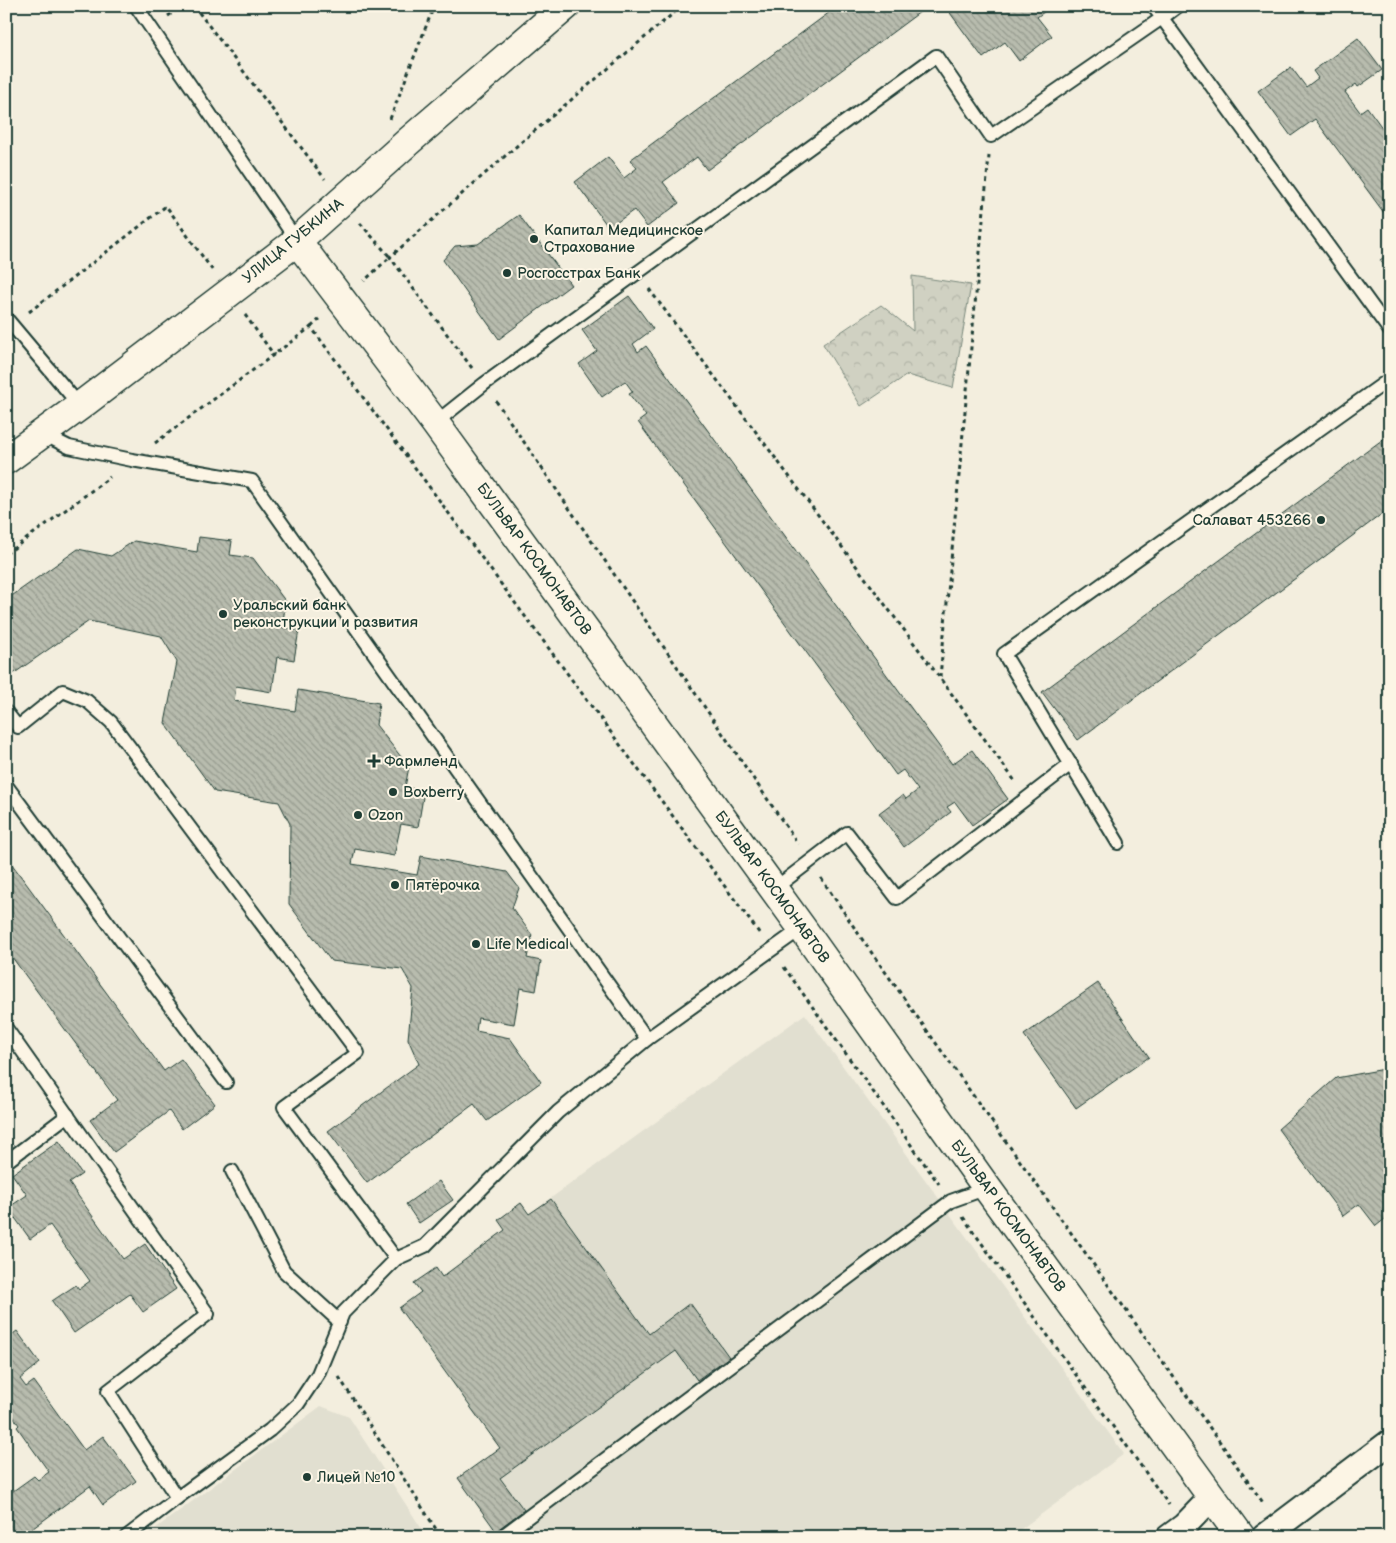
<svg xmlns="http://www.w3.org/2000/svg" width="1396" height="1543" font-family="'Balsamiq Sans',sans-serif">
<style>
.built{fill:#e1dfd0}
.park{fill:url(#park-crowns);stroke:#78877b}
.building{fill:url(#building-back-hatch);stroke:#1f3d34}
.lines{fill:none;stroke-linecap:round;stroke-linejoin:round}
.service-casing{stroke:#1f3d34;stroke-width:16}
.minor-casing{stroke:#1f3d34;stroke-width:28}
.tertiary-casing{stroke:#1f3d34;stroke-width:31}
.path{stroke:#1f3d34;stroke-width:3;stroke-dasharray:4 4;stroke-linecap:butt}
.service{stroke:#fcf5e5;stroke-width:12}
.minor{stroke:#fcf5e5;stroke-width:24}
.tertiary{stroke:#fcf5e5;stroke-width:28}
.poi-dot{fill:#1f3d34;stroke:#fcf5e5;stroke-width:2}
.labels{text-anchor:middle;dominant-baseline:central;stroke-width:4;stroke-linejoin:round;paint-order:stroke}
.poi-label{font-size:15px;fill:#1f3d34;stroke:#fcf5e5;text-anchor:start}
.street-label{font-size:15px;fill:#1f3d34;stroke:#fcf5e5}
</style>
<defs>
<pattern id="park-crowns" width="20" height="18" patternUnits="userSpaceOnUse" patternTransform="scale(1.25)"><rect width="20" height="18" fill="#d0d1c2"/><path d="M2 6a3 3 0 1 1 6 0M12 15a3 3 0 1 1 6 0" fill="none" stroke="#b2b4a7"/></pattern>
<pattern id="building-back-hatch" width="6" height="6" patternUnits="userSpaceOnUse" patternTransform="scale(1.25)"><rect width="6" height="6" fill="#b8bcae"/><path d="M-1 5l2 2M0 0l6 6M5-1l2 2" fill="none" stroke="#959a8e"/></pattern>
</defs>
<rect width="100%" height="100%" fill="#f3eede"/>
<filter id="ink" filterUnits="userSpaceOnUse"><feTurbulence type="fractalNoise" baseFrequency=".02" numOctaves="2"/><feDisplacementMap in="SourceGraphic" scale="10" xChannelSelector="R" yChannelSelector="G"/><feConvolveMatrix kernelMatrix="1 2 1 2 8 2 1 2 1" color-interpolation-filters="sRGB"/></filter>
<g filter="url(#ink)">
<g class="built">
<path d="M805 1014 1124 1454 1010 1537H478L492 1526 458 1478 500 1447 421 1292 414 1283 436 1268 442 1276 505 1230 498 1220 521 1203 529 1214Z"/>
<path d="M321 1406 349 1417 427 1537H144Z"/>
</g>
<path class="park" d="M912 276 971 285 953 388 907 375 861 406 823 344 881 305 913 331Z"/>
<g class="building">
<path d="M838 6H928L707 170 697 157 663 182 679 203 647 227 634 210 609 228 575 182 608 157 624 178 637 168 630 160Z"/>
<path d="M945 6H996L999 10 1003 6H1052L1037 17 1052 36 1019 61 1005 42 983 58Z"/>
<path d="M1358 38 1382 70 1358 87 1356 84 1345 92 1360 112 1367 107 1383 129 1390 124V221L1315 119 1291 136 1258 91 1291 67 1306 87 1318 78 1313 71Z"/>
<path d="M519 215 571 285 499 339 443 260 455 246 478 244Z"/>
<path d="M1390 253V273L1380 260Z"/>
<path d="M629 296 653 329 633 344 638 352 646 346 952 764 972 750 1008 799 972 825 955 802 947 807 951 812 904 847 879 813 903 795 906 799 918 790 903 770 896 775 638 422 646 416 629 394 633 392 625 381 602 397 579 364 597 351 582 330Z"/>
<path d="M1390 434V508L1078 740 1042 692Z"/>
<path d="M199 537 232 541 230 555 253 558 286 602 282 627 299 630 294 660 277 657 272 692 236 686 234 701 295 711 298 690 379 703 376 725 409 767 405 787 424 791 418 827 401 824 394 856 355 849 352 864 417 875 421 856 507 872 519 888 512 908 532 935 527 958 541 961 536 991 520 988 514 1024 478 1018 476 1031 510 1038 541 1082 487 1121 474 1104 367 1183 328 1131 419 1064 408 1039 413 988 402 969 331 961 289 904 290 824 279 802 215 792 165 723 177 662 161 636 89 621 6 679V600L78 549 111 556 134 541 197 552Z"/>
<path d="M6 856 164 1071 181 1059 215 1104 182 1129 169 1111 114 1152 90 1120 117 1100 6 949Z"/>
<path d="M1098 983 1149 1057 1076 1108 1024 1035Z"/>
<path d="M1390 1068V1215L1376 1226 1359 1204 1343 1216 1278 1129 1336 1078Z"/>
<path d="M59 1141 82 1174 69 1183 123 1259 145 1244 176 1289 143 1312 130 1294 74 1333 52 1301 76 1285 79 1289 90 1281 50 1225 30 1239 8 1208 27 1195 12 1174Z"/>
<path d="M439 1181 453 1200 419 1223 406 1204Z"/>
<path d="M551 1199 649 1334 690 1303 729 1357 697 1380 676 1351 500 1478 524 1510 496 1531 458 1478 500 1448 399 1308 421 1292 414 1283 436 1268 442 1277 505 1230 498 1220 521 1203 529 1214Z"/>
<path d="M17 1331 40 1363 20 1379 26 1387 34 1381 84 1450 103 1436 136 1481 103 1505 90 1486 21 1537H6V1496L34 1476 38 1480 49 1472 17 1427 19 1425 12 1415 6 1420V1339Z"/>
</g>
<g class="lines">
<g class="service-casing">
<g id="service">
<path d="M136 6 297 241"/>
<path d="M1178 6 1162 18 1390 331"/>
<path d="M6 318 80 406"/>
<path d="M435 423 484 384 936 56 991 136 1162 18 1153 6"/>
<path d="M43 434 69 447 132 460 252 481 647 1039"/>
<path d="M6 712 18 727 63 691 87 701 111 722 358 1053 284 1107 396 1259"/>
<path d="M6 785 226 1082"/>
<path d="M1118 843 1004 654 1390 379"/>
<path d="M774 889 847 833 897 898 1071 764"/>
<path d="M6 1028 208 1314 108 1391 177 1498 126 1537"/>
<path d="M6 1162 68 1115"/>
<path d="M232 1171 284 1271 340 1322"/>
<path d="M177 1498 270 1430 298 1404 318 1374 343 1313 396 1259 425 1246 558 1112 647 1039 802 928"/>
<path d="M501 1537 951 1201 987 1188"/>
</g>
</g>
<g class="minor-casing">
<g id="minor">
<path d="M1169 1537 1184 1526 1212 1497"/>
<path d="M1264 1537 1390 1442"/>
</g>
</g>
<g class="tertiary-casing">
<g id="tertiary">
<path d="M297 241 435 423 802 928 987 1188 1241 1537"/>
<path d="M6 460 80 406 297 241 410 140 566 6"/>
</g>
</g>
<g class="path">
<path d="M194 6 325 179"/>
<path d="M168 16 182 6"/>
<path d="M390 119 434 6"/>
<path d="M360 223 390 257 364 281"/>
<path d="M649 289 940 678 1015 781"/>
<path d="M29 312 166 206 213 271"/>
<path d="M245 315 274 355"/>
<path d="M311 327 321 318"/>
<path d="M472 368 390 257 512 150 682 6"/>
<path d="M496 401 798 844"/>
<path d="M155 443 311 327 760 934"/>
<path d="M6 554 110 477"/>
<path d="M940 677 989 156"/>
<path d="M821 878 864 942 1264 1504"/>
<path d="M784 967 939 1184"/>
<path d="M963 1217 1169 1505"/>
<path d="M339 1377 441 1537"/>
</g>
<use href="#service" class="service"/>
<use href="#minor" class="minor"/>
<use href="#tertiary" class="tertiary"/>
</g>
</g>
<g class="poi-dot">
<circle cx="534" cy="239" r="5"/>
<circle cx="507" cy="273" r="5"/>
<circle cx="1321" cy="520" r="5"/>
<circle cx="223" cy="614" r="5"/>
<path d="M371.5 753.5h5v5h5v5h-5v5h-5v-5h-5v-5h5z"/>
<circle cx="393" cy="792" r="5"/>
<circle cx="358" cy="815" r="5"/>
<circle cx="395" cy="885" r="5"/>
<circle cx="476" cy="944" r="5"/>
<circle cx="307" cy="1477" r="5"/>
</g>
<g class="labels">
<g class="poi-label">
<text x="544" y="230">Капитал Медицинское<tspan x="544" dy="17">Страхование</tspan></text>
<text x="517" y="273">Росгосстрах Банк</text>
<text x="1311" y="520" text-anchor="end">Салават 453266</text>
<text x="233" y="605">Уральский банк<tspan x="233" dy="17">реконструкции и развития</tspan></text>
<text x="384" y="761">Фармленд</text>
<text x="403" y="792">Boxberry</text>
<text x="368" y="815">Ozon</text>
<text x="405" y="885">Пятёрочка</text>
<text x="486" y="944">Life Medical</text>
<text x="317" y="1477">Лицей №10</text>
</g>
<g class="street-label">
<text transform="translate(293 241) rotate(-39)">УЛИЦА ГУБКИНА</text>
<text transform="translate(534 559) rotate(54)">БУЛЬВАР КОСМОНАВТОВ</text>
<text transform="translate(772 887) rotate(54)">БУЛЬВАР КОСМОНАВТОВ</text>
<text transform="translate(1008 1216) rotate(54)">БУЛЬВАР КОСМОНАВТОВ</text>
</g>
</g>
<rect width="1396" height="1543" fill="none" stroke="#fcf5e5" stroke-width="25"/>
<rect x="12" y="12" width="1371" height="1518" fill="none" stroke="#1f3d34" stroke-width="2" filter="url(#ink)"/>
</svg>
